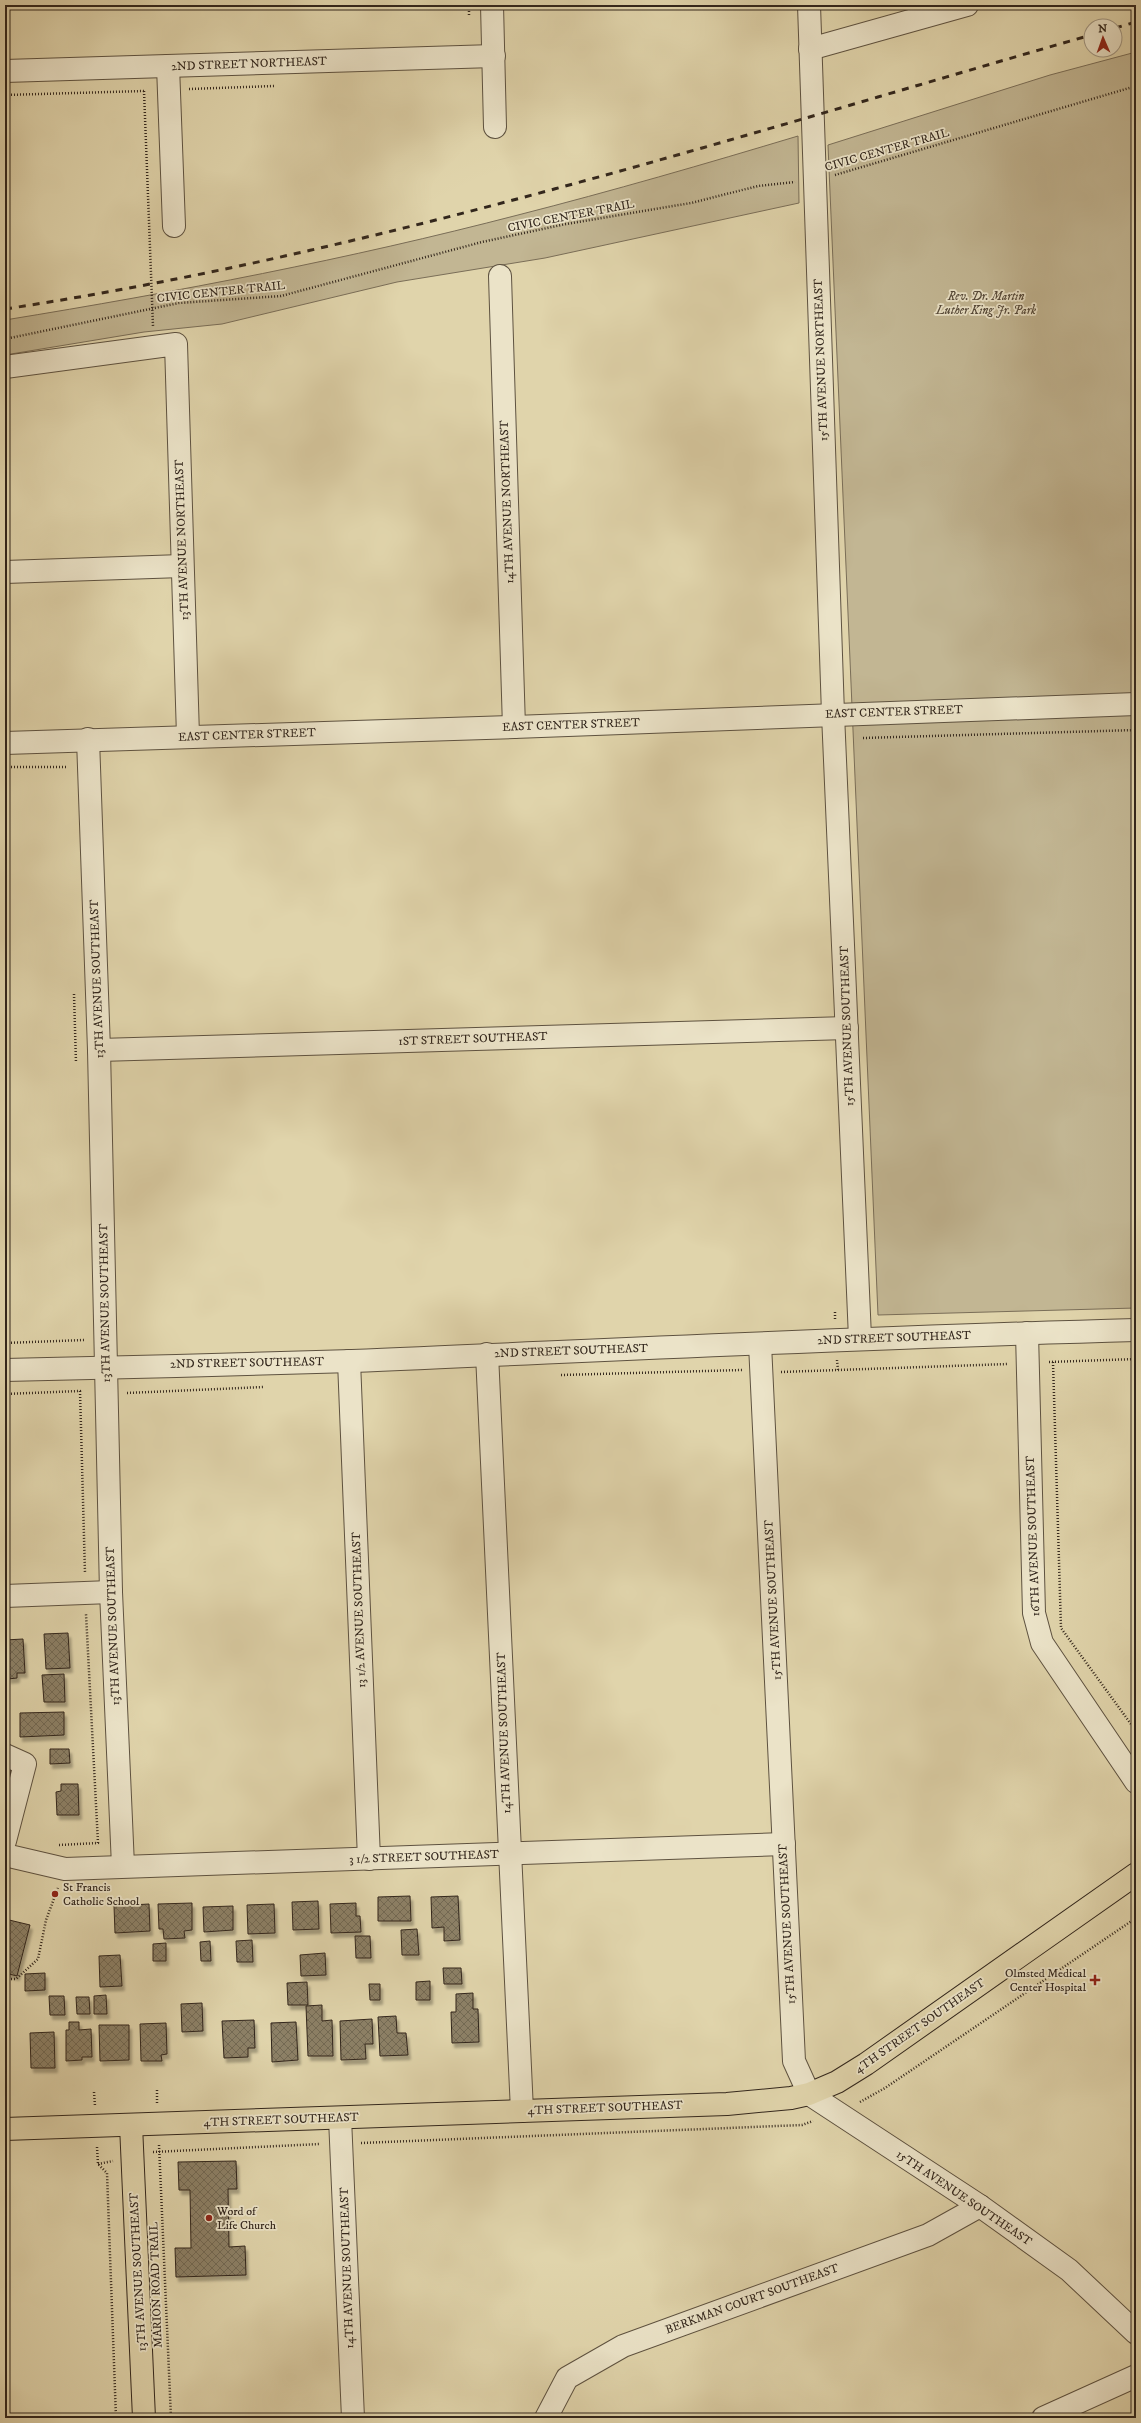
<svg xmlns="http://www.w3.org/2000/svg" width="1141" height="2423" font-family="'IM FELL DW Pica',serif">
<style>
.green{fill:#c2b693;stroke:#7a6e58}
.building{fill:url(#building-cross-hatch);stroke:#32261c;filter:url(#shadow)}
.lines{fill:none;stroke-linecap:round;stroke-linejoin:round}
.minor-casing{stroke:#5e5240;stroke-width:24}
.major-casing{stroke:#32261c;stroke-width:24}
.path{stroke:#32261c;stroke-width:2.5;stroke-dasharray:1 2;stroke-linecap:butt}
.minor{stroke:#ebe3c8;stroke-width:22}
.major{stroke:#e0d4ab;stroke-width:22}
.rail{stroke:#32261c;stroke-width:3;stroke-dasharray:7 7;stroke-linecap:butt}
.poi-dot{fill:#8f2418;stroke:#ebe3c8;stroke-width:1.5}
.labels{text-anchor:middle;dominant-baseline:central;stroke-width:3.5;stroke-linejoin:round;paint-order:stroke}
.street-label{font-size:12px;fill:#32261c;stroke:#ebe3c8}
.park-label{font-size:12px;font-style:italic;fill:#564a3a;stroke:#ebe3c8}
.poi-label{font-size:12px;fill:#32261c;stroke:#ebe3c8;text-anchor:start}
</style>
<defs>
<pattern id="building-cross-hatch" width="8" height="8" patternUnits="userSpaceOnUse"><rect width="8" height="8" fill="#8c8066"/><path d="M0 0l8 8M0 8l8-8" fill="none" stroke="#736953"/></pattern>
<filter id="shadow"><feDropShadow dx="2.5" dy="4.5" stdDeviation="1" flood-color="#0004"/></filter>
</defs>
<rect width="100%" height="100%" fill="#e0d4ab"/>
<filter id="stains"><feTurbulence type="fractalNoise" baseFrequency=".005" numOctaves="4"/><feColorMatrix values="0 0 0 0 .2 0 0 0 0 .09 0 0 0 0 .02 0 0 0 .5 -.17"/></filter>
<radialGradient id="worn" r=".72"><stop offset=".6" stop-color="#630" stop-opacity="0"/><stop offset="1" stop-color="#630" stop-opacity=".3"/></radialGradient>
<g class="green">
<path d="M1136 52V1308L878 1315 828 145 1050 75Z"/>
<path d="M798 136 799 203 545 258 397 282 222 324 144 332 5 355V320C177 292 349 259 518 215 612 191 705 164 798 136Z"/>
</g>
<g class="building">
<path d="M68 1633 70 1668 46 1669 44 1634Z"/>
<path d="M23 1639 25 1673H17V1678L8 1679V1674H5V1640Z"/>
<path d="M64 1674 65 1702H44L42 1675Z"/>
<path d="M64 1712V1735L20 1737V1713Z"/>
<path d="M50 1749H69L70 1763 50 1764Z"/>
<path d="M5 1766 12 1768 5 1795Z"/>
<path d="M61 1784H78L79 1815H57L56 1792 61 1791Z"/>
<path d="M410 1896 411 1921H378V1897Z"/>
<path d="M458 1896 460 1940 444 1941V1927L432 1928 431 1897Z"/>
<path d="M318 1901 319 1929 293 1930 292 1902Z"/>
<path d="M192 1903V1930L184 1931 185 1938 164 1939 163 1929H159L158 1904Z"/>
<path d="M356 1903V1916H360L361 1932 331 1933 330 1904Z"/>
<path d="M149 1904 150 1931 115 1933 114 1906Z"/>
<path d="M274 1904 275 1933 248 1934 247 1905Z"/>
<path d="M233 1906V1930L204 1932 203 1907Z"/>
<path d="M5 1919 30 1925 17 1976 5 1973Z"/>
<path d="M417 1929 419 1955H402L401 1930Z"/>
<path d="M355 1936H370L371 1958H356Z"/>
<path d="M252 1940 253 1962H237L236 1941Z"/>
<path d="M210 1941 211 1961H201L200 1942Z"/>
<path d="M166 1943V1961H153V1944Z"/>
<path d="M325 1953 326 1975 301 1976 300 1955Z"/>
<path d="M120 1955 122 1986 100 1987 99 1956Z"/>
<path d="M443 1968H461L462 1984H444Z"/>
<path d="M45 1973V1990L25 1991V1974Z"/>
<path d="M430 1981V2000H416V1982Z"/>
<path d="M307 1982 308 2005H288L287 1983Z"/>
<path d="M369 1984H380V2000H370Z"/>
<path d="M473 1993V2009H478L479 2042 452 2043 451 2012H456V1994Z"/>
<path d="M106 1995 107 2014H94V1996Z"/>
<path d="M49 1996H64L65 2015H50Z"/>
<path d="M76 1997H89L90 2014H77Z"/>
<path d="M202 2003 203 2031 182 2032 181 2004Z"/>
<path d="M322 2005V2021L332 2020 333 2056H308L306 2006Z"/>
<path d="M396 2016 397 2033H406L408 2055 380 2056 378 2017Z"/>
<path d="M372 2019 373 2044H365L366 2059 341 2060 340 2021Z"/>
<path d="M254 2020 255 2048H248V2057L224 2058 222 2021Z"/>
<path d="M69 2022H79V2030L91 2029 92 2057H82V2060L66 2061V2030H69Z"/>
<path d="M296 2022 298 2060 272 2062 271 2023Z"/>
<path d="M166 2023 167 2054 161 2055 162 2061H141L140 2024Z"/>
<path d="M99 2025H129V2060L100 2061Z"/>
<path d="M54 2032 55 2068H31L30 2033Z"/>
<path d="M236 2161 237 2189H228L229 2247 245 2246 246 2275 176 2277 175 2248H191L190 2190H179L178 2162Z"/>
</g>
<g class="lines">
<g class="minor-casing">
<g id="minor">
<path d="M492 5 495 127"/>
<path d="M809 5 833 714 860 1338"/>
<path d="M810 49 967 5"/>
<path d="M168 66 174 226"/>
<path d="M5 71 494 56"/>
<path d="M500 276 514 727"/>
<path d="M5 367 176 344 188 736"/>
<path d="M5 572 182 566"/>
<path d="M88 739 99 1050 111 1592 123 1866"/>
<path d="M5 743 514 727 1136 704"/>
<path d="M99 1050 847 1028"/>
<path d="M1027 1333 1034 1613 1042 1643 1136 1782"/>
<path d="M760 1344 794 2061 809 2094 980 2206 1069 2270 1136 2333"/>
<path d="M487 1354 522 2111"/>
<path d="M349 1361 369 1859"/>
<path d="M5 1370C121 1367 236 1365 352 1361 613 1350 874 1337 1136 1330"/>
<path d="M5 1596 111 1592"/>
<path d="M5 1755 25 1764 5 1841"/>
<path d="M5 1855 65 1869 784 1844"/>
<path d="M340 2118 353 2418"/>
<path d="M546 2418 567 2378 623 2346 928 2235 980 2206"/>
<path d="M1043 2418 1136 2376"/>
</g>
</g>
<g class="major-casing">
<g id="major">
<path d="M131 2125 144 2418"/>
<path d="M5 2129 727 2104 791 2098 809 2094 837 2082 866 2064 1136 1874"/>
</g>
</g>
<g class="path">
<path d="M469 5V16"/>
<path d="M189 89 274 86"/>
<path d="M144 91 153 326"/>
<path d="M5 95 144 91"/>
<path d="M835 175 1136 86"/>
<path d="M5 339 179 303 281 296 482 242 566 224 691 203 758 186 795 182"/>
<path d="M863 738 1136 730"/>
<path d="M5 767H67"/>
<path d="M74 994 76 1063"/>
<path d="M835 1312V1319"/>
<path d="M5 1343 84 1340"/>
<path d="M837 1360 838 1370"/>
<path d="M1049 1362 1136 1359"/>
<path d="M1053 1362 1061 1628 1136 1731"/>
<path d="M781 1372 1008 1364"/>
<path d="M561 1375 742 1370"/>
<path d="M127 1393 264 1387"/>
<path d="M5 1394 80 1391 85 1573"/>
<path d="M59 1845 98 1843 86 1614"/>
<path d="M5 1979H16L38 1959 46 1920 58 1888"/>
<path d="M157 2090V2104"/>
<path d="M94 2092 95 2106"/>
<path d="M860 2102 885 2088 1136 1918"/>
<path d="M361 2143 802 2125 813 2121"/>
<path d="M159 2145 171 2418"/>
<path d="M97 2147 98 2164 107 2173 116 2418"/>
<path d="M153 2152 320 2144"/>
<path d="M98 2164 113 2161"/>
</g>
<use href="#minor" class="minor"/>
<use href="#major" class="major"/>
<g class="rail">
<path d="M1115 28 1136 22"/>
<path d="M5 309C375 253 732 138 1091 35"/>
</g>
</g>
<g class="poi-dot">
<circle cx="55" cy="1894" r="4"/>
<path d="M1093 1974h4v4h4v4h-4v4h-4v-4h-4v-4h4z"/>
<circle cx="209" cy="2218" r="4"/>
</g>
<g class="labels">
<g class="street-label">
<text transform="translate(249 64) rotate(-2)">2ND STREET NORTHEAST</text>
<text transform="translate(887 150) rotate(-16)">CIVIC CENTER TRAIL</text>
<text transform="translate(571 216) rotate(-11)">CIVIC CENTER TRAIL</text>
<text transform="translate(221 292) rotate(-6)">CIVIC CENTER TRAIL</text>
<text transform="translate(821 360) rotate(-92)">15TH AVENUE NORTHEAST</text>
<text transform="translate(507 502) rotate(-92)">14TH AVENUE NORTHEAST</text>
<text transform="translate(182 540) rotate(-92)">13TH AVENUE NORTHEAST</text>
<text transform="translate(894 712) rotate(-2)">EAST CENTER STREET</text>
<text transform="translate(571 725) rotate(-2)">EAST CENTER STREET</text>
<text transform="translate(247 735) rotate(-2)">EAST CENTER STREET</text>
<text transform="translate(97 979) rotate(-92)">13TH AVENUE SOUTHEAST</text>
<text transform="translate(847 1026) rotate(-92)">15TH AVENUE SOUTHEAST</text>
<text transform="translate(473 1039) rotate(-2)">1ST STREET SOUTHEAST</text>
<text transform="translate(105 1303) rotate(-91)">13TH AVENUE SOUTHEAST</text>
<text transform="translate(894 1338) rotate(-2)">2ND STREET SOUTHEAST</text>
<text transform="translate(571 1351) rotate(-2)">2ND STREET SOUTHEAST</text>
<text transform="translate(247 1363) rotate(-1)">2ND STREET SOUTHEAST</text>
<text transform="translate(1033 1536) rotate(-92)">16TH AVENUE SOUTHEAST</text>
<text transform="translate(773 1600) rotate(-93)">15TH AVENUE SOUTHEAST</text>
<text transform="translate(359 1610) rotate(-92)">13 1/2 AVENUE SOUTHEAST</text>
<text transform="translate(113 1626) rotate(-92)">13TH AVENUE SOUTHEAST</text>
<text transform="translate(504 1733) rotate(-92)">14TH AVENUE SOUTHEAST</text>
<text transform="translate(424 1857) rotate(-2)">3 1/2 STREET SOUTHEAST</text>
<text transform="translate(787 1924) rotate(-93)">15TH AVENUE SOUTHEAST</text>
<text transform="translate(920 2026) rotate(-35)">4TH STREET SOUTHEAST</text>
<text transform="translate(605 2108) rotate(-2)">4TH STREET SOUTHEAST</text>
<text transform="translate(281 2120) rotate(-2)">4TH STREET SOUTHEAST</text>
<text transform="translate(964 2198) rotate(34)">15TH AVENUE SOUTHEAST</text>
<text transform="translate(347 2268) rotate(-92)">14TH AVENUE SOUTHEAST</text>
<text transform="translate(138 2272) rotate(-93)">13TH AVENUE SOUTHEAST</text>
<text transform="translate(156 2285) rotate(-92)">MARION ROAD TRAIL</text>
<text transform="translate(752 2299) rotate(-20)">BERKMAN COURT SOUTHEAST</text>
</g>
<g class="park-label">
<text x="986" y="296">Rev. Dr. Martin<tspan x="986" dy="14">Luther King Jr. Park</tspan></text>
</g>
<g class="poi-label">
<text x="63" y="1887">St Francis<tspan x="63" dy="14">Catholic School</tspan></text>
<text x="1086" y="1973" text-anchor="end">Olmsted Medical<tspan x="1086" dy="14">Center Hospital</tspan></text>
<text x="217" y="2211">Word of<tspan x="217" dy="14">Life Church</tspan></text>
</g>
</g>
<rect width="1141" height="2423" fill="none" stroke="#e0d4ab" stroke-width="20"/>
<rect x="6" y="6" width="1129" height="2411" fill="none" stroke="#32261c" stroke-width="2"/>
<rect x="10" y="10" width="1121" height="2403" fill="none" stroke="#32261c"/>
<g transform="translate(1103 38) rotate(358)"><circle r="19" fill="#ebe3c8" stroke="#a19783"/>
<path d="M0-3L7 15L0 10L-7 15Z" fill="#8f2418"/>
<text y="-6" font-size="11" font-weight="bold" text-anchor="middle" fill="#32261c">N</text>
</g>
<rect width="100%" height="100%" filter="url(#stains)"/>
<rect width="100%" height="100%" fill="url(#worn)"/>
</svg>
